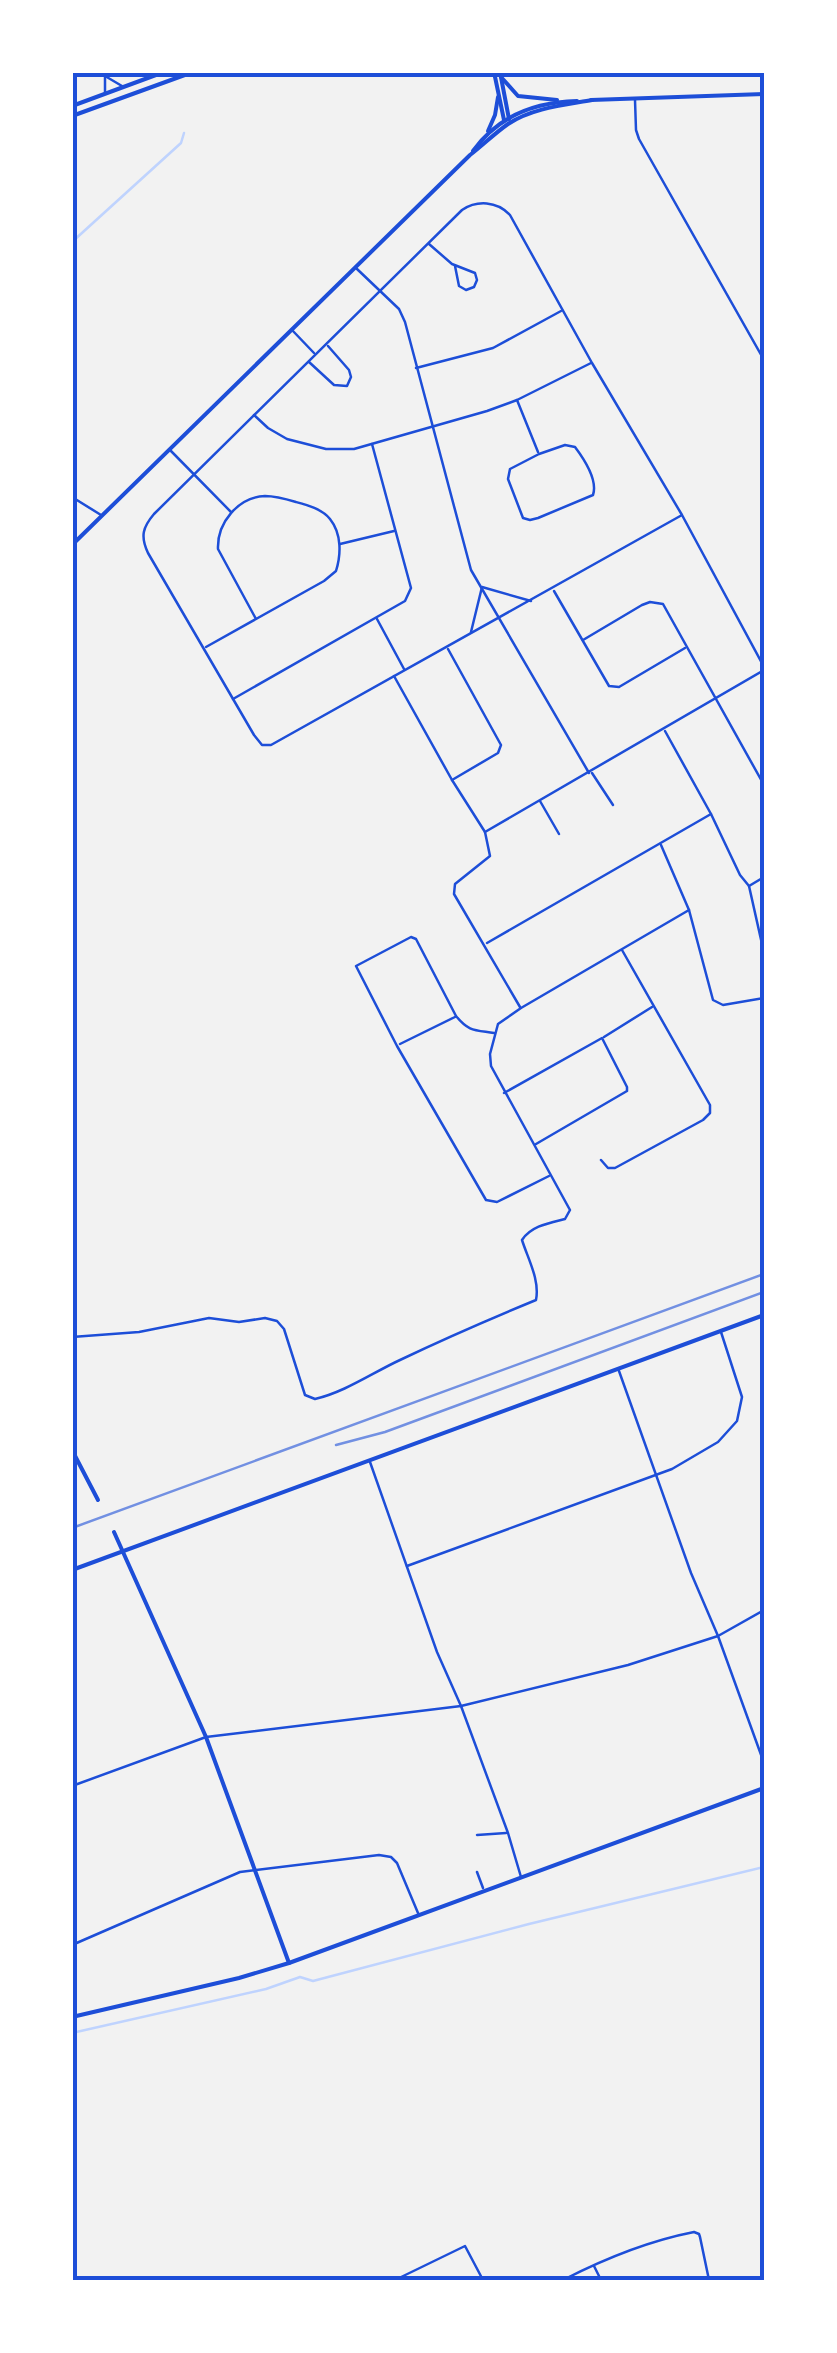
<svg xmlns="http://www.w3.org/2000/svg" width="837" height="2353" font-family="Lora,serif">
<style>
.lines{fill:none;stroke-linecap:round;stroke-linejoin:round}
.stream{stroke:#bfd3fe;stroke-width:2.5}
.minor{stroke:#1d4ed8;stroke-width:2.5}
.tertiary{stroke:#1d4ed8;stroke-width:4}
.secondary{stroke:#1d4ed8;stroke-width:4}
.rail{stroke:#7290e2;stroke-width:2.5}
.neatline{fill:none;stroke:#1d4ed8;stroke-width:4}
</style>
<rect width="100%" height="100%" fill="#f2f2f2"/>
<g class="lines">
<g class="stream">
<path d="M72 242 181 143 184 133"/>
<path d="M72 2033 266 1989 300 1977 313 1981 529 1924 764 1867"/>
</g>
<g class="minor">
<path d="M104 72 105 76 122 86"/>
<path d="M105 76V92"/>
<path d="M635 100 636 130 639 139 764 360"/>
<path d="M429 244 452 264 475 273 477 280 474 287 466 290 459 286 455 266"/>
<path d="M357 269 399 309 405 322 471 570 589 773"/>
<path d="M292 330 314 353"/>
<path d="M309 362 334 385 347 386 351 377 349 370 328 346"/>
<path d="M416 368 493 348 561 311"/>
<path d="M517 400 538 452"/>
<path d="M254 415 268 428 287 439 326 449H354L487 411 517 400 591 363"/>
<path d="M565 445 575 447C584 459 598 480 593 495L538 518 530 520 523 518 508 479 510 469 539 454Z"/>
<path d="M170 450 231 512"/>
<path d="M72 497 101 515"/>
<path d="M682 515 271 745H262L254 735 148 553C140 536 143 527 154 514L462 210C477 200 497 201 510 215L592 363 682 515 764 667"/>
<path d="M340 544 394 531"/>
<path d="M554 591 609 686 619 687 685 648"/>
<path d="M377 619 404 669"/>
<path d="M471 632 482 587 531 601"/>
<path d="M583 640 642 605 650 602 663 604 764 785"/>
<path d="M206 647 324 581 336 571C341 555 342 534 330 519 322 509 307 505 296 502 286 499 275 496 265 496 238 497 217 523 218 549L256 619"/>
<path d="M448 649 501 745 498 753 452 780"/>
<path d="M394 676 452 780 485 832 490 856 455 884 454 894 520 1007"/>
<path d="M233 699 405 601 411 588 372 444"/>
<path d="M665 731 711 814 740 875 749 886 764 953"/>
<path d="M592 773 613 805"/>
<path d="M540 801 559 834"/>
<path d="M485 832 764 670"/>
<path d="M661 845 689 910 713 1000 723 1005 764 998"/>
<path d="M749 886 764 877"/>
<path d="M487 943 711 814"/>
<path d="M494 1033C475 1030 469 1032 456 1016L416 939 411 937 356 966 397 1046 486 1200 497 1202 549 1176"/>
<path d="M604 1037 652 1007"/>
<path d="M400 1044 455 1017"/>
<path d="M504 1093 602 1038 627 1087V1091L536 1144"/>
<path d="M601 1160 608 1168H615L703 1120 710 1113V1105L622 950"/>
<path d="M72 1337 139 1332 209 1318 239 1322 265 1318 277 1321 284 1329 305 1395 315 1399C345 1392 372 1373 400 1360 444 1339 490 1319 536 1300 540 1280 528 1259 522 1240 531 1226 549 1223 565 1219L570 1210 491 1066 490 1054 498 1024 521 1008 689 910"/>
<path d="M619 1371 691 1573 718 1636 764 1763"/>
<path d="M370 1462 437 1652 461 1706 508 1833 521 1877"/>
<path d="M407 1566 672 1469 718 1442 737 1421 742 1397 721 1332"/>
<path d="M72 1786 206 1737 461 1706 628 1665 718 1636 764 1610"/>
<path d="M477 1835 506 1833"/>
<path d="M477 1872 483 1888"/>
<path d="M72 1945 240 1872 379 1855 391 1857 397 1863 418 1913"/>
<path d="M594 2266 601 2280"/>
<path d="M395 2280 465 2246 483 2280"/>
<path d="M563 2280C604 2259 648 2241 694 2232L699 2234 700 2237 709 2280"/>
</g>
<g class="tertiary">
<path d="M494 72 504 120"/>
<path d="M500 72 509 119"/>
<path d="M501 77 518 96 557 100"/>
<path d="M591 100 764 94"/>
<path d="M488 131 495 115 498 97"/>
<path d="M473 151C498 116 535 102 577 101"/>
<path d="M72 545 470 155C483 145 495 133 508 124 532 108 564 105 592 100"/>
<path d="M72 1450 98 1500"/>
<path d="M114 1532 206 1737 289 1963"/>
<path d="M72 2017 239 1978 289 1963 764 1788"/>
</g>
<g class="secondary">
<path d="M72 106 164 72"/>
<path d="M72 116 193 72"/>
<path d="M72 1570 764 1315"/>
</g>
<g class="rail">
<path d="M336 1445 385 1432 764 1292"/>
<path d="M72 1528 764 1274"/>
</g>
</g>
<rect width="837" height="2353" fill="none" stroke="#ffffff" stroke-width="150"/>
<rect x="75" y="75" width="687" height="2203" class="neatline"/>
</svg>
